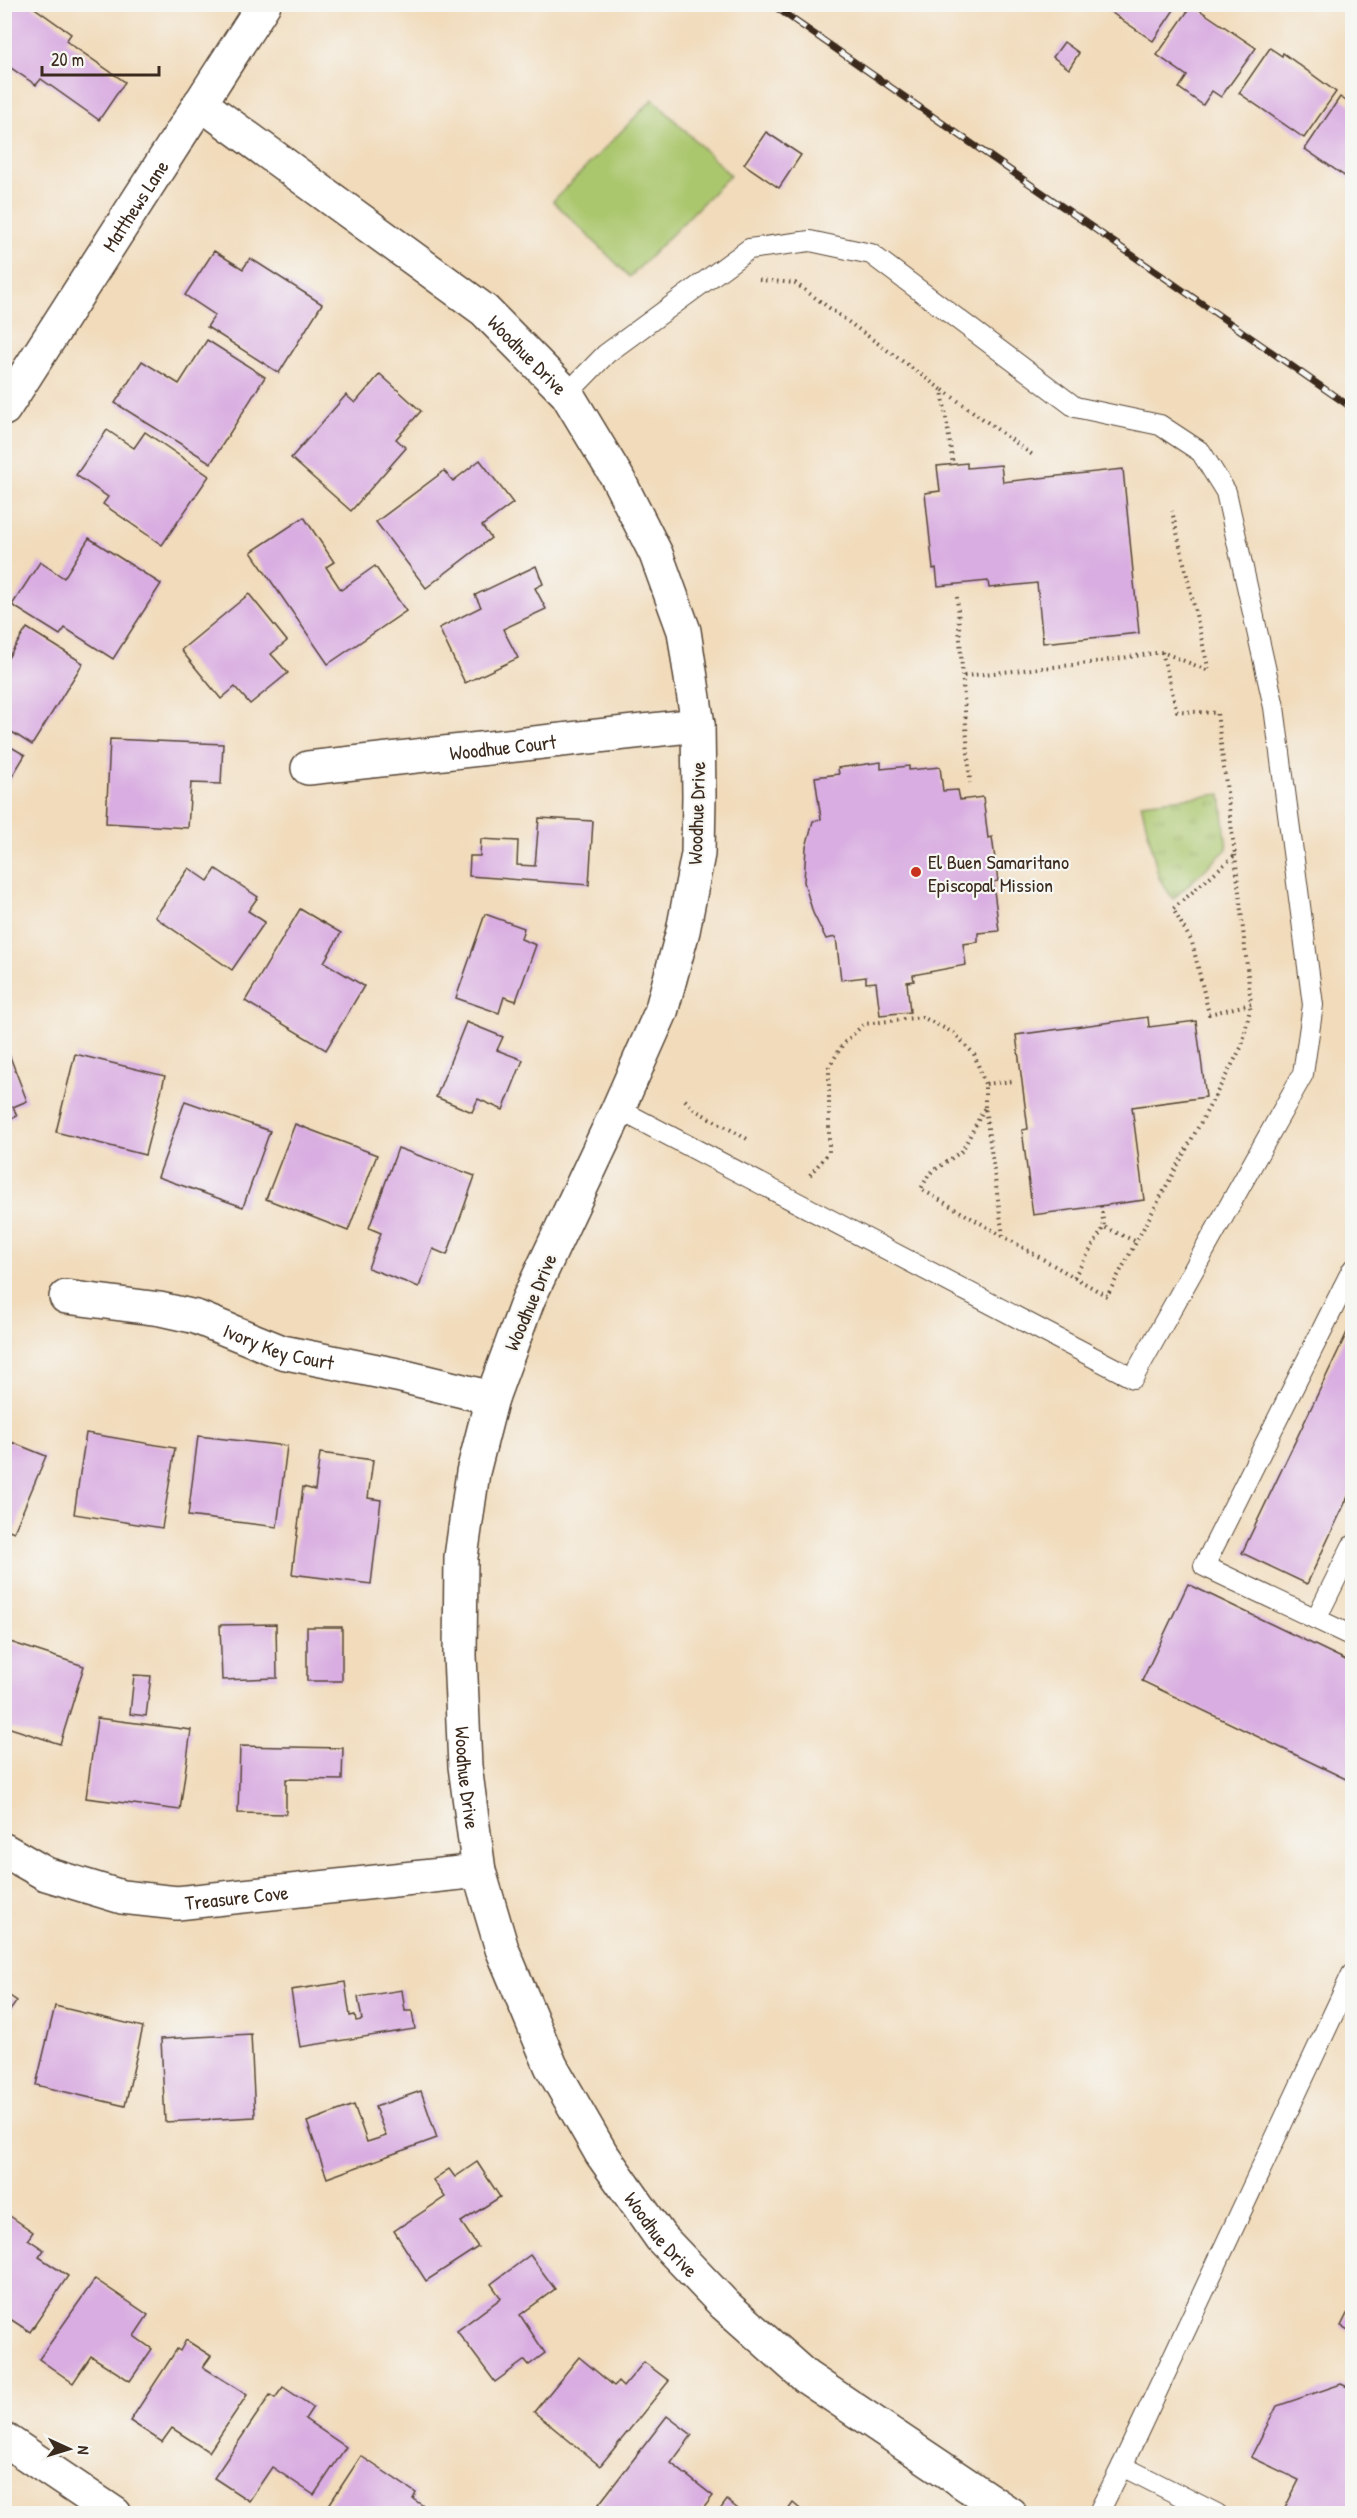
<svg xmlns="http://www.w3.org/2000/svg" width="1357" height="2518" font-family="'Patrick Hand',sans-serif">
<style>
.grass{fill:url(#grass-tufts);stroke:#737846;stroke-width:1.5}
.garden{fill:#abc76e;stroke:#737846;stroke-width:1.5}
.building{fill:#d9ade1}
.lines{fill:none;stroke-linecap:round;stroke-linejoin:round}
.lane-casing{stroke:#564536;stroke-width:22}
.street-casing{stroke:#564536;stroke-width:36}
.secondary-casing{stroke:#564536;stroke-width:36}
.path{stroke:#564536;stroke-width:4;stroke-dasharray:1.5 4.5;stroke-linecap:butt}
.lane{stroke:#fff;stroke-width:20}
.street{stroke:#fff;stroke-width:33}
.secondary{stroke:#fff;stroke-width:33}
.rail-casing{stroke:#3b2a1e;stroke-width:7}
.rail{stroke:#f6f6f2;stroke-width:4.5;stroke-dasharray:14;stroke-linecap:butt}
.poi-dot{fill:#c8321e;stroke:#f6f6f2;stroke-width:2}
.labels{text-anchor:middle;dominant-baseline:central;stroke-width:4.5;stroke-linejoin:round;paint-order:stroke}
.street-label{font-size:20px;fill:#3b2a1e;stroke:#f6f6f2}
.poi-label{font-size:20px;fill:#3b2a1e;stroke:#f6f6f2;text-anchor:start}
</style>
<defs>
<pattern id="grass-tufts" width="24" height="20" patternUnits="userSpaceOnUse" patternTransform="scale(1.5)"><rect width="24" height="20" fill="#abc76e"/><path d="M3 7l-1-3M5 7V3M7 7l1-3M15 17l-1-3M17 17v-4M19 17l1-3" fill="none" stroke="#8ca25a"/></pattern>
</defs>
<rect width="100%" height="100%" fill="#f6f6f2"/>
<filter id="ink" filterUnits="userSpaceOnUse"><feTurbulence type="fractalNoise" baseFrequency=".0167" numOctaves="2"/><feDisplacementMap in="SourceGraphic" scale="12" xChannelSelector="R" yChannelSelector="G"/><feConvolveMatrix kernelMatrix="1 2 1 2 8 2 1 2 1" color-interpolation-filters="sRGB"/></filter>
<filter id="wash" filterUnits="userSpaceOnUse"><feTurbulence type="fractalNoise" baseFrequency=".008" numOctaves="4" result="noise"/><feDisplacementMap in="SourceGraphic" scale="24" xChannelSelector="R" yChannelSelector="G"/><feGaussianBlur stdDeviation="1.35" result="paint"/><feColorMatrix in="noise" values="0 0 0 0 0 0 0 0 0 0 0 0 0 0 0 0 0 1.4 0 .05"/><feComposite in="paint" operator="in"/></filter>
<g filter="url(#wash)">
<rect width="100%" height="100%" fill="#f1dbbb"/>
<path class="grass" d="M1221 794 1227 849 1173 899 1159 878 1141 803Z"/>
<path class="garden" d="M653 99 730 175 630 277 553 201Z"/>
<g id="blocks">
<g class="building">
<path d="M4 4H29L71 34 66 41 125 82 99 120 41 79 36 85 4 63Z"/>
<path d="M1099 4H1178L1153 41Z"/>
<path d="M1192 5 1256 48 1221 97 1212 91 1203 105 1179 88 1187 76 1157 55Z"/>
<path d="M1064 42 1079 53 1069 69 1053 57Z"/>
<path d="M1270 48 1282 56 1283 53 1336 92 1304 138 1239 93Z"/>
<path d="M1340 97 1352 105V181L1305 149Z"/>
<path d="M766 132 801 155 779 188 744 164Z"/>
<path d="M214 251 243 269 250 258 322 304 279 373 207 327 215 315 185 295Z"/>
<path d="M207 340 265 377 211 463 115 403 142 361 179 384Z"/>
<path d="M380 374 421 411 396 439 406 448 351 511 291 458 346 395 355 403Z"/>
<path d="M107 430 134 448 145 432 209 476 162 545 103 504 108 497 76 475Z"/>
<path d="M480 460 513 503 482 526 491 538 426 588 376 522 444 471 453 481Z"/>
<path d="M967 463V468L1001 465 1003 482 1123 469 1139 633 1043 643 1037 583 989 588 988 581 938 586 936 568 933 569 925 493 940 491 937 466Z"/>
<path d="M304 517 334 562 326 567 341 590 375 566 406 611 328 664 251 552Z"/>
<path d="M89 538 161 584 113 659 65 628 60 635 12 605 40 562 64 578Z"/>
<path d="M536 566 543 584 535 588 546 609 503 629 518 658 465 683 439 628 481 607 475 595Z"/>
<path d="M249 594 287 641 271 654 288 673 250 704 235 687 221 699 181 650Z"/>
<path d="M27 628 83 663 32 745 4 727V664Z"/>
<path d="M110 739 223 744 221 784 191 783 188 828 106 823Z"/>
<path d="M4 743 25 755 4 790Z"/>
<path d="M881 762V769L909 766V770L940 767 943 791 958 790 960 800 983 797 988 838 992 837 998 881 993 882 999 931 978 933V942L963 944 966 965 913 975 914 981 907 982 910 1012 880 1015 876 982 866 983V977L841 980 836 937 826 939 813 913 804 882 806 847 813 821 821 819 815 777 839 774 838 768Z"/>
<path d="M539 818 593 821 589 885 469 876 470 856H480L481 839 518 841 517 865 535 866Z"/>
<path d="M189 868 208 881 216 869 258 897 248 911 265 922 232 970 155 917Z"/>
<path d="M300 909 341 933 324 962 364 986 326 1050 245 1001Z"/>
<path d="M485 914 524 928 521 939 536 945 516 1001 504 997 499 1013 456 998Z"/>
<path d="M1148 1017 1149 1027 1196 1021 1206 1097 1132 1107 1144 1200 1033 1215 1022 1130 1028 1129 1016 1035Z"/>
<path d="M466 1022 503 1037 497 1050 523 1060 503 1110 478 1099 472 1112 436 1097Z"/>
<path d="M4 1041 27 1101 13 1107 17 1116 4 1121Z"/>
<path d="M75 1054 165 1076 145 1155 56 1132Z"/>
<path d="M185 1101 270 1131 243 1207 158 1177Z"/>
<path d="M295 1124 377 1155 348 1231 266 1199Z"/>
<path d="M398 1148 475 1176 447 1255 433 1249 419 1287 368 1268 381 1233 369 1228Z"/>
<path d="M1351 1324 1352 1488 1307 1584 1242 1553Z"/>
<path d="M86 1433 175 1448 162 1528 74 1514Z"/>
<path d="M198 1436 287 1446 277 1527 188 1516Z"/>
<path d="M4 1439 46 1456 14 1532 4 1528Z"/>
<path d="M320 1453 373 1460 368 1498 381 1500 371 1584 292 1574 303 1487 315 1490Z"/>
<path d="M1188 1584 1352 1663 1350 1781 1142 1681Z"/>
<path d="M276 1624 277 1678 222 1680 220 1625Z"/>
<rect x="307" y="1627" width="35" height="54"/>
<path d="M4 1640 84 1666 60 1744 4 1726Z"/>
<path d="M134 1675 151 1676 146 1716 130 1714Z"/>
<path d="M97 1718 191 1730 180 1810 86 1798Z"/>
<path d="M240 1746 343 1748 342 1780 286 1779V1814L238 1813Z"/>
<path d="M345 1982 350 2016 355 2015 356 2021 362 2020 358 1997 402 1990 405 2011H412L415 2029 300 2047 291 1990Z"/>
<path d="M4 1992 17 2001 4 2019Z"/>
<path d="M55 2006 143 2027 125 2106 36 2085Z"/>
<path d="M251 2034 255 2117 165 2122 161 2039Z"/>
<path d="M421 2091 437 2138 327 2178 307 2122 354 2105 367 2142 386 2136 375 2107Z"/>
<path d="M477 2162 500 2197 461 2222 478 2247 426 2281 394 2231 445 2197 433 2180 449 2169 455 2177Z"/>
<path d="M10 2216 33 2232 28 2239 44 2250 39 2257 68 2276 30 2332 4 2315V2225Z"/>
<path d="M530 2255 555 2289 520 2315 545 2353 529 2365 525 2360 495 2382 457 2331 501 2298 491 2284Z"/>
<path d="M95 2279 148 2315 134 2336 152 2349 130 2381 91 2356 73 2383 39 2359Z"/>
<path d="M1352 2304V2332L1341 2326Z"/>
<path d="M186 2340 211 2356 203 2367 247 2395 209 2452 172 2428 162 2442 130 2421 177 2349 180 2351Z"/>
<path d="M579 2357 614 2386 618 2382 623 2387 644 2362 669 2381 600 2466 534 2412Z"/>
<path d="M1341 2384 1352 2389V2514H1282L1299 2480 1251 2457 1277 2406Z"/>
<path d="M283 2387 313 2407 305 2419 346 2447 314 2495 272 2467 249 2501 214 2478 270 2395 275 2398Z"/>
<path d="M667 2416 692 2435 671 2463 713 2496 699 2514H611L599 2504Z"/>
<path d="M361 2456 416 2493 413 2499 428 2509 426 2514H323Z"/>
<path d="M727 2500 744 2514H717Z"/>
<path d="M793 2503 806 2514H785Z"/>
</g>
</g>
</g>
<g filter="url(#ink)">
<use href="#blocks" fill-opacity="0" stroke="#564536" stroke-width="1.5"/>
<g class="lines">
<g class="lane-casing">
<g id="lane">
<path d="M567 394 606 354 749 249 810 241 871 254 1075 407 1160 425 1201 452 1226 492 1274 707 1313 1005 1303 1074 1133 1378 618 1109"/>
<path d="M1343 1288 1352 1270"/>
<path d="M1352 1293 1343 1288 1204 1566 1352 1636"/>
<path d="M1316 1619 1352 1546"/>
<path d="M1098 2514 1122 2466"/>
<path d="M1217 2514 1122 2466 1352 1974"/>
</g>
</g>
<g class="street-casing">
<g id="street">
<path id="s1" d="M308 768 698 725"/>
<path id="s2" d="M66 1297 160 1309 196 1317 282 1352 397 1375 492 1398"/>
<path id="s3" d="M4 1850 46 1874 122 1897 177 1903 479 1871"/>
<path d="M4 2439 115 2514"/>
</g>
</g>
<g class="secondary-casing">
<g id="secondary">
<path id="s4" d="M200 103 484 310 567 394 617 477 656 554 684 631 698 725 699 795 698 854 683 931 661 1012 618 1109 528 1300 492 1398 473 1472 461 1557 460 1656 465 1766 479 1871 502 1949 551 2066 601 2153 661 2238 725 2305 806 2377 1010 2514"/>
<path id="s5" d="M4 409 264 4"/>
</g>
</g>
<g class="path">
<path d="M759 280 795 283 942 390 953 465"/>
<path d="M943 390 1034 456"/>
<path d="M957 597 970 783"/>
<path d="M1162 652 1177 711 1217 713 1235 855 1173 909 1192 942 1209 1014 1251 1004 1235 855"/>
<path d="M964 676 1082 664 1162 652 1209 671 1172 511"/>
<path d="M685 1100 695 1110 749 1140"/>
<path d="M985 1107V1084L1015 1081"/>
<path d="M810 1175 829 1152V1067L843 1044 864 1024 922 1017 954 1033 974 1054 985 1084"/>
<path d="M1101 1206 1104 1227"/>
<path d="M1003 1236 985 1107 962 1151 929 1174 921 1189 1107 1296 1242 1046 1251 1004"/>
<path d="M1074 1277 1104 1227 1137 1242"/>
</g>
<use href="#lane" class="lane"/>
<use href="#street" class="street"/>
<use href="#secondary" class="secondary"/>
<g class="rail-casing">
<path id="rail" d="M771 4 1352 408"/>
</g>
<use href="#rail" class="rail"/>
</g>
</g>
<circle class="poi-dot" cx="916" cy="872" r="6"/>
<g class="labels">
<g class="street-label">
<text stroke="none"><textPath href="#s5" startOffset="242">Matthews Lane</textPath></text>
<text stroke="none"><textPath href="#s4" startOffset="414">Woodhue Drive</textPath></text>
<text stroke="none"><textPath href="#s1" startOffset="196">Woodhue Court</textPath></text>
<text transform="translate(696 813) rotate(-88)">Woodhue Drive</text>
<text transform="translate(530 1302) rotate(-67)">Woodhue Drive</text>
<text stroke="none"><textPath href="#s2" startOffset="220">Ivory Key Court</textPath></text>
<text stroke="none"><textPath href="#s4" startOffset="1926">Woodhue Drive</textPath></text>
<text stroke="none"><textPath href="#s3" startOffset="243">Treasure Cove</textPath></text>
<text stroke="none"><textPath href="#s4" startOffset="2430">Woodhue Drive</textPath></text>
</g>
<g class="poi-label">
<text x="928" y="861">El Buen Samaritano<tspan x="928" dy="23">Episcopal Mission</tspan></text>
</g>
</g>
<rect width="1357" height="2518" fill="none" stroke="#f6f6f2" stroke-width="24"/>
<g transform="translate(69 2449) rotate(94)" stroke="#f6f6f2" stroke-width="4.5" paint-order="stroke">
<path d="M0-4.5L10 22L0 15L-10 22Z" fill="#3b2a1e"/>
<text y="-9" font-size="16" font-weight="bold" text-anchor="middle" fill="#3b2a1e">N</text>
</g>
<path d="M42 66v9h117v-9" fill="none" stroke="#3b2a1e" stroke-width="3"/>
<text x="51" y="66" font-size="18" fill="#3b2a1e" stroke="#f6f6f2" stroke-width="4.5" paint-order="stroke">20 m</text>
</svg>
